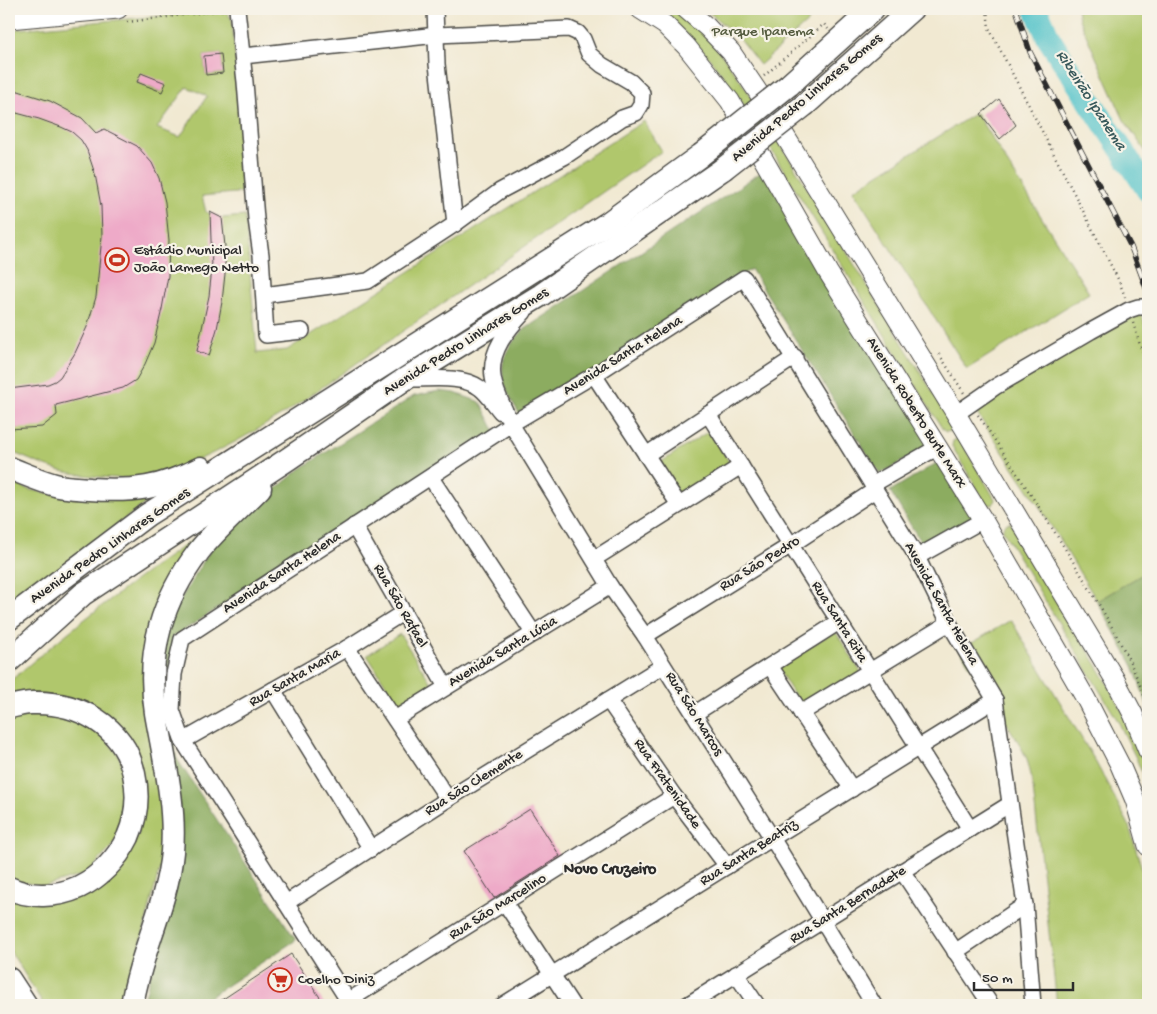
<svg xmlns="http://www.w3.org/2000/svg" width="1157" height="1014" font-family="'Gochi Hand',sans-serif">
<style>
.green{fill:#b0c76c;stroke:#6e794c;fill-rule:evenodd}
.forest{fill:#8cac60;stroke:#5c6c46}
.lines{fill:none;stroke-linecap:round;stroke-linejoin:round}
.river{stroke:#56c4ca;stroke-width:24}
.building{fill:#eeaac8}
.minor-casing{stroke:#494844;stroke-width:18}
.major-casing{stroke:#494844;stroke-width:21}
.highway-casing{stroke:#494844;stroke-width:25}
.path{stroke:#494844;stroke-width:2.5;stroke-dasharray:1 4;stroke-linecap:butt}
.minor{stroke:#fff;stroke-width:15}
.major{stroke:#fff;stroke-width:19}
.highway{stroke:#fff;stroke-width:22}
.rail-casing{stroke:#2b2b2b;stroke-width:5.5}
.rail{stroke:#f7f3e8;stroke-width:4;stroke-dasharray:11;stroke-linecap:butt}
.highway-bridge-casing{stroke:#494844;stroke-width:25;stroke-linecap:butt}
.highway-bridge{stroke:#fff;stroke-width:22}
.labels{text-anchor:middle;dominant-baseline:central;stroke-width:4.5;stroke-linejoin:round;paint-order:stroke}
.park-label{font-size:15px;fill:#535a3e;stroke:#f7f3e8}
.street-label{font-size:15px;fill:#2b2b2b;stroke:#f7f3e8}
.poi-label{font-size:15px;fill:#2b2b2b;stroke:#f7f3e8;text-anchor:start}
.water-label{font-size:16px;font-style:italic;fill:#38595b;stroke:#f7f3e8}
.neighbourhood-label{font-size:16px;font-weight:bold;fill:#2b2b2b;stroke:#f7f3e8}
</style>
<rect width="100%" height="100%" fill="#f7f3e8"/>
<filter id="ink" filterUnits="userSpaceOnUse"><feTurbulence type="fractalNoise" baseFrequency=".02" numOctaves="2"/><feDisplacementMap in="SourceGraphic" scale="10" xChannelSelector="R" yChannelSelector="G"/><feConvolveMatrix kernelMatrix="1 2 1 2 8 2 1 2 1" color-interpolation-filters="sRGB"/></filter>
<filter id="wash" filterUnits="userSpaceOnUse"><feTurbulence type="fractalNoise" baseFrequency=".0096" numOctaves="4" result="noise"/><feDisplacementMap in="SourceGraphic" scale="20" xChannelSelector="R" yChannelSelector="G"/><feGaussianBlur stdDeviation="1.12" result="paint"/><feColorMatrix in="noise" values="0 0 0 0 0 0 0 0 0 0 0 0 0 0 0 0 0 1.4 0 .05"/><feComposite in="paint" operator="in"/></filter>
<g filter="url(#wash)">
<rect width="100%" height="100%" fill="#f1e9d2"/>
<g class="green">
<path d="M654 9H675L702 32 725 59 751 96 954 427 950 431 946 432 943 430 742 102C717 66 692 33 654 9Z"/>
<path d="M705 9H822L760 65 738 37Z"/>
<path d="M1077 9H1148V155L1124 120 1079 19Z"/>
<path d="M223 10 227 12 232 20 246 192 202 196 206 212 222 218 245 216 257 353 287 350 644 121 662 151 291 409C253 433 198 465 154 475 126 481 93 477 66 472 47 468 27 458 9 451V30ZM221 54 223 73 206 75 204 56ZM137 82 165 84 161 92ZM187 87 207 96 180 137 157 128Z"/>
<path d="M976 113 1089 293 967 369 853 190Z"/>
<path d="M1138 307 1148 332V571L1097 601 1039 506 970 403Z"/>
<path d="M709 431 733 468 682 500 658 464Z"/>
<path d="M956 439 960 440 995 499 993 505 986 504 952 446 953 441Z"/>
<path d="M9 482 30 490 54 494 160 492 9 607V583L11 563 9 542Z"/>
<path d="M1007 523H1011L1107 682 1145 754 1148 761V788L1136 758 1118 721 1003 531V527Z"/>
<path d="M204 532 173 574 158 761 164 851 125 1005H44L9 949V896L47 902 139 834 120 727 9 697V682C71 628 136 578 204 532Z"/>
<path d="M1011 620 1094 759 1128 823 1148 888V1005H1057L1032 779 1027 759 1019 743 960 650Z"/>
<path d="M835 631 862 674 804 711 777 667Z"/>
<path d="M400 634 433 686 400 707 367 655Z"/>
<path d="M53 710 102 735 118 754 127 779 129 804 113 846 86 874 45 886 9 880V716Z"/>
</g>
<g class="forest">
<path d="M763 171 933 444 880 474 751 269 524 421C501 385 490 361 525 329Z"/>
<path d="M439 391 455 393 480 402 496 432 173 637 165 706 177 759 296 940 197 1005H143L179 855 159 694 164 627 218 537 300 469 414 396Z"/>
<path d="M940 461 975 519 925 549 890 491Z"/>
<path d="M1148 571V707L1133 666 1097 601Z"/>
</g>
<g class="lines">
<path class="river" d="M1036 9 1049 39 1148 190"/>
</g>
<g id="blocks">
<g class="building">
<path d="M221 54 223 73 206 75 204 56Z"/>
<path d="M141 73 166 83 162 92 137 82Z"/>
<path d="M9 88 50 101 82 118 96 133 104 129 137 146 152 163 159 178 165 202 169 240 168 276 162 309 154 343 145 364 136 380 123 388 56 405 57 415 42 427 9 429V389L48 384 55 381 60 377 75 353 87 327 96 297 102 236 101 206 95 174 87 150 81 140 72 132 61 127 39 119 9 111Z"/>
<path d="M999 99 1016 125 1000 139 981 114Z"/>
<path d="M210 212 222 218 225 246V274L222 302 217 329 209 356 197 351 209 296 212 268Z"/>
<path d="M530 809 560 856 494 898 464 851Z"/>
<path d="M291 954 325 1005H214Z"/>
</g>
</g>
</g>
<g filter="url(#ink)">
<use href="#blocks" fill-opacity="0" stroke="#494844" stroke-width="1"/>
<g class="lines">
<g class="minor-casing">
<g id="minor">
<path d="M237 9 245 82 256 219 261 255 266 335 302 331"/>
<path d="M435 9 437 64 455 224"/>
<path d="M243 56 437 35 569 29 578 33 583 39 589 54 602 65 631 82 642 93 641 105 636 113 622 118 564 157 500 191 455 224 368 281 264 295"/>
<path d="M524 312C508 329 489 351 493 377 495 393 505 409 511 424L610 586 645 636 772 838 874 1005"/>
<path d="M594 375 679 505"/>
<path d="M406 379C429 380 460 374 480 388 488 394 494 404 501 412"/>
<path d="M708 414 970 829"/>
<path d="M956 414 995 387 1091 331 1129 310 1138 307H1148"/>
<path d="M646 455 795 357"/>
<path d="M431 478 534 634"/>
<path d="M872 485 938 447"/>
<path d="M354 526 446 687"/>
<path d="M917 557 983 520"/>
<path d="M594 559 741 466"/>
<path d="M645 636 791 545 875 490"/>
<path d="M347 648 448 799"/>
<path d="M770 666 852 789"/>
<path d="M273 690 371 849"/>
<path d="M608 700 674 796 727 866"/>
<path d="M801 713 949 623"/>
<path d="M694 714 839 622"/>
<path d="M395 719 610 586"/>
<path d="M183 741 347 648 404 612"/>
<path d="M902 871 991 1005"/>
<path d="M286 903 448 799 663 666"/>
<path d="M505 903 572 1005"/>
<path d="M955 952 1025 905"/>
<path d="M736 974 757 1005"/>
<path d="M348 1001 674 796"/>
<path d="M351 1005 183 741 172 710 174 674 182 639 511 424 594 375 744 278 917 557 949 623 995 700 1025 905 1033 1005"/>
<path d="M503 1005 995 700"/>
<path d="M687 1005 1010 804"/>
</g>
</g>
<g class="major-casing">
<g id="major">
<path d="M640 9 665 25 686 46 730 101 828 272 983 520 1086 699 1120 765 1135 800 1148 846"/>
<path d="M686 9 707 27 731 52 758 92 956 414 1114 678 1133 714 1148 751"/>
<path d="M9 19 118 9"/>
</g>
</g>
<g class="highway-casing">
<g id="highway">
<path d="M789 85 873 9"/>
<path d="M806 104 912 9"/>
<path d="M9 468C25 474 42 482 59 486 69 488 80 488 90 489 134 492 161 488 201 468"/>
<path d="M9 619 147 515 608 223 701 155"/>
<path d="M9 661 83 594 288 459 405 379 541 295 723 169"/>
<path d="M9 707C16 706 24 703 31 703 78 701 124 726 134 774 139 796 137 816 128 837 117 859 102 876 79 887 57 897 30 898 9 888"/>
<path d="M9 979 26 1005"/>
<path d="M132 1005C140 953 167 905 172 852 176 806 164 759 156 713 146 652 162 600 199 551 217 528 240 509 260 488"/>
</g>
</g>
<g class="path">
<path d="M987 9 989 28 1119 281 1125 297"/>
<path d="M127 22 224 10"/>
<path d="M764 76 824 24 828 29"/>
<path d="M1133 323 1148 370"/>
<path d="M939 354 964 393"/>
<path d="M978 415C1012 465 1045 516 1077 568 1104 612 1131 657 1148 706"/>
</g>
<use href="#minor" class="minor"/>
<use href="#major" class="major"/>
<use href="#highway" class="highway"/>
<g class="rail-casing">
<path id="rail" d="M1016 9 1030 52 1131 247 1148 293"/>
</g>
<use href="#rail" class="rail"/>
<g class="highway-bridge-casing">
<g id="highway-bridge">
<path d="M701 155 789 85"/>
<path d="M723 169 806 104"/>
</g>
</g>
<use href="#highway-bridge" class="highway-bridge"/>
</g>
</g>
<defs>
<g id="stadium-ring" transform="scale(1.25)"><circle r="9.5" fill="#f7f3e8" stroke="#c8321e" stroke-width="1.5"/><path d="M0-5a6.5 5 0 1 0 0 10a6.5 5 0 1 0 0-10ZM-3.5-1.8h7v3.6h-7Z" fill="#c8321e"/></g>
<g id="supermarket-ring" transform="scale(1.25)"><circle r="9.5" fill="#f7f3e8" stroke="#c8321e" stroke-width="1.5"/><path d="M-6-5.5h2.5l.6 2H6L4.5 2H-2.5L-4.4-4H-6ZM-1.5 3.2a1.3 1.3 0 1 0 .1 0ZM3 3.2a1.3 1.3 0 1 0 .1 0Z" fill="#c8321e"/></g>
</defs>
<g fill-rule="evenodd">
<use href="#stadium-ring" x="117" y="260"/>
<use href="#supermarket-ring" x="280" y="980"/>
</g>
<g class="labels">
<g class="park-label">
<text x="763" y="32">Parque Ipanema</text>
</g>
<g class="street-label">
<text transform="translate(807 98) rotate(-40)">Avenida Pedro Linhares Gomes</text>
<text transform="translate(466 342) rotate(-32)">Avenida Pedro Linhares Gomes</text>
<text transform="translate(623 356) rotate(-32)">Avenida Santa Helena</text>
<text transform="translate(916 413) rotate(58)">Avenida Roberto Burle Marx</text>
<text transform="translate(110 546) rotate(-35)">Avenida Pedro Linhares Gomes</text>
<text transform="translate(760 564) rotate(-32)">Rua São Pedro</text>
<text transform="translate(282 573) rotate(-33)">Avenida Santa Helena</text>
<text transform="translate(941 604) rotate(61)">Avenida Santa Helena</text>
<text transform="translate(400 606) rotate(60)">Rua São Rafael</text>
<text transform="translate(839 622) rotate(58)">Rua Santa Rita</text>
<text transform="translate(503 652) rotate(-31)">Avenida Santa Lúcia</text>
<text transform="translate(295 678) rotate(-30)">Rua Santa Maria</text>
<text transform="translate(694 714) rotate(58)">Rua São Marcos</text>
<text transform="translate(474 783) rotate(-32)">Rua São Clemente</text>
<text transform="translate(667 784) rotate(55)">Rua Fratenidade</text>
<text transform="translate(749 853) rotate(-32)">Rua Santa Beatriz</text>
<text transform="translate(848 905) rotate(-32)">Rua Santa Bernadete</text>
<text transform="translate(498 907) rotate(-32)">Rua São Marcelino</text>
</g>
<g class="poi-label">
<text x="134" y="251">Estádio Municipal<tspan x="134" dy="17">João Lamego Netto</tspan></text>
<text x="298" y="980">Coelho Diniz</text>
</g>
<g class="water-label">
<text transform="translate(1090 101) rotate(57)">Ribeirão Ipanema</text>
</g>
<g class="neighbourhood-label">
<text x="610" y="870">Novo Cruzeiro</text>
</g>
</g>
<rect width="1157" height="1014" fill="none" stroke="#f7f3e8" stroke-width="30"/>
<path d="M974 982v8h99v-8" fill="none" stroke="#2b2b2b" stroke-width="2.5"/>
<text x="982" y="982" font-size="15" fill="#2b2b2b" stroke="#f7f3e8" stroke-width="4" paint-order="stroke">50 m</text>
</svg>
